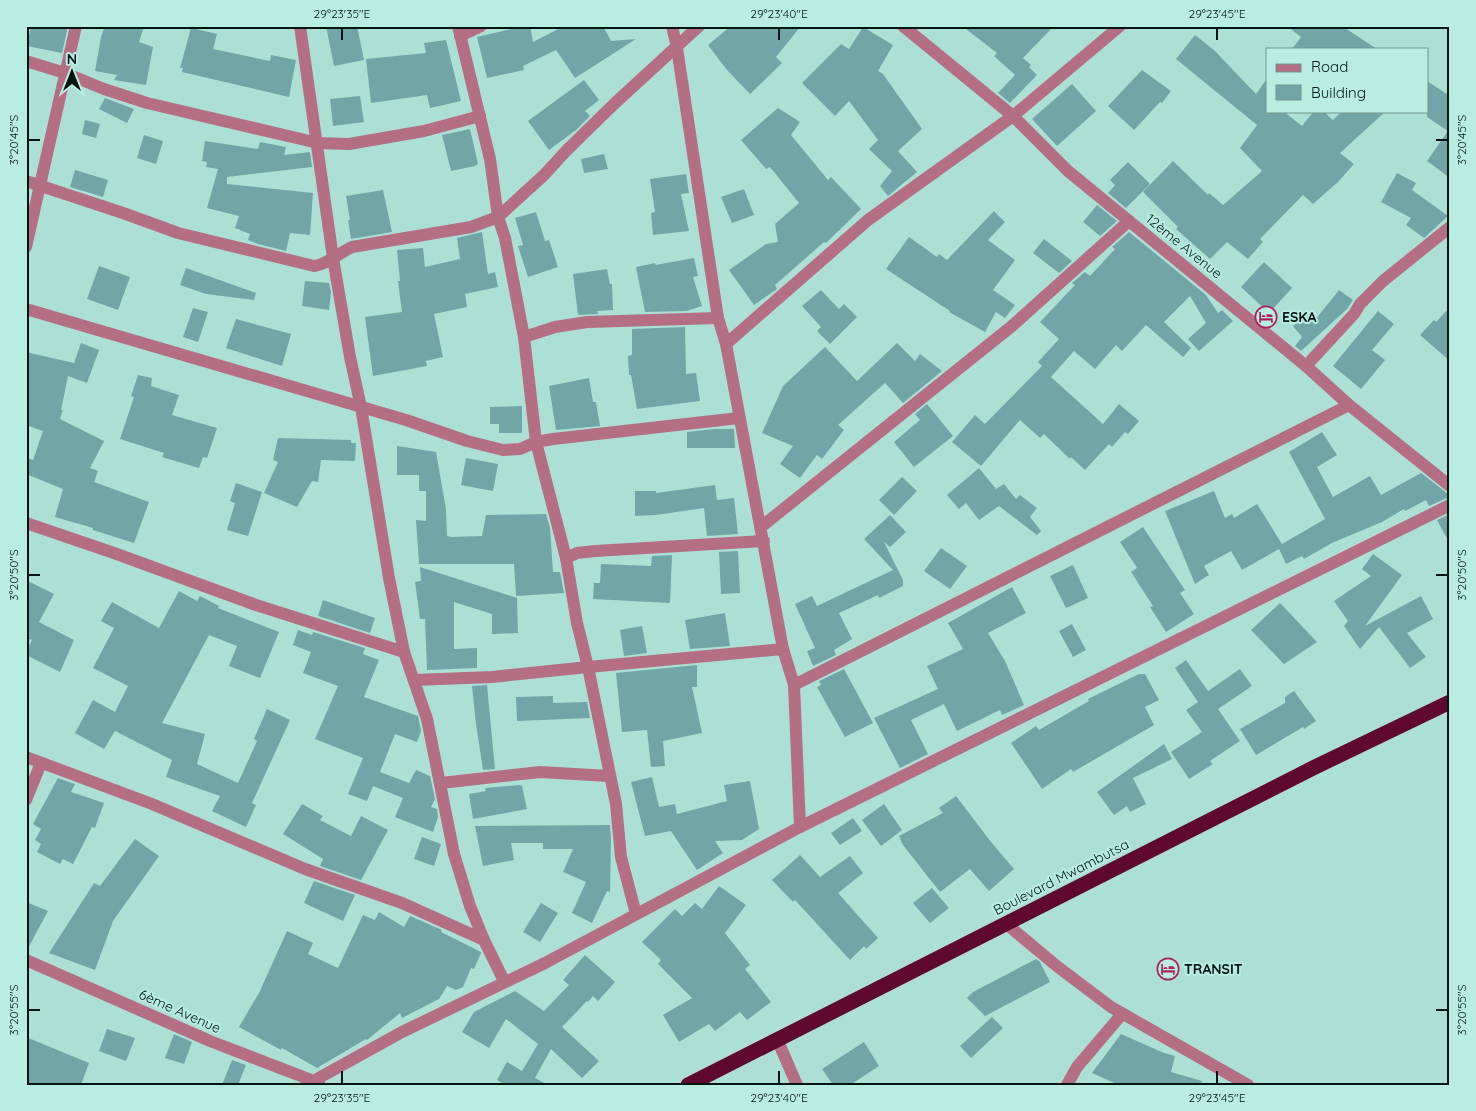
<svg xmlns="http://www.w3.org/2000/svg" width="1476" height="1111" font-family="Quicksand,sans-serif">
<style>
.building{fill:#72a5a8}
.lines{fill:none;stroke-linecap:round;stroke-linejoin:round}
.minor{stroke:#b46f84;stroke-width:12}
.highway{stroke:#5f0830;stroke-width:15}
.ticks{fill:none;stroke:#021511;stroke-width:2}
.labels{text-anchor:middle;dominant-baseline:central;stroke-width:4;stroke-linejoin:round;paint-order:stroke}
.street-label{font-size:14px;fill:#021511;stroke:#b9ede2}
.poi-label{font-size:14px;font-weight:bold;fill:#021511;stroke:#b9ede2;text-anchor:start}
.neatline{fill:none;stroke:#021511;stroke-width:2}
.ticks-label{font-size:12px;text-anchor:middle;fill:#021511}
</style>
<rect width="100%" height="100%" fill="#ade0d5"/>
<g class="building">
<path d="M31 26H68L62 53 27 46Z"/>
<path d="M105 26H144L139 42 153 47 146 85 114 80 117 75 95 71 101 37Z"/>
<path d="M326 26H357L364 60 334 66Z"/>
<path d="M524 26H530L533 42 564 26H603L611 41 636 39 575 78 556 50 523 66 524 70 487 78 477 37Z"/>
<path d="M731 26H801L776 57 782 63 750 94 727 70 708 45Z"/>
<path d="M962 26H1054L1023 58 1031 65 1029 67 1037 75 1010 103 998 93 1015 75 994 56 997 53Z"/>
<path d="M1287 26H1342L1377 49H1292L1301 37Z"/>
<path d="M863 27 893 45 878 71 883 74 922 129 898 151 917 172 888 196 880 186 892 171 869 149 878 140 849 101 835 116 802 83 841 44 849 49Z"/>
<path d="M191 28 217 34 213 49 270 61 271 55 296 60 289 97 182 72 183 68H180Z"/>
<path d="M1195 35 1214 50 1256 94 1267 79V111H1283L1302 126 1314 111H1323L1333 120 1342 111H1386L1340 153 1354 164 1338 182 1313 204 1303 195 1260 239 1263 242 1248 259 1227 242 1210 259 1176 229 1178 227 1143 192 1173 161 1208 195 1209 193 1223 205 1262 171 1240 148 1257 125 1176 59Z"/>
<path d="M446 40 461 101 430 108 427 95 371 103 366 59 426 53 424 43Z"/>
<path d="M1142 70 1171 91 1162 103 1160 102 1134 130 1108 106Z"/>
<path d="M584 80 599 100 585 111 590 116 576 130 549 150 528 121Z"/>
<path d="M1427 81 1450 96V178L1427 161 1448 131 1427 117Z"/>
<path d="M1072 84 1096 111 1057 146 1032 119Z"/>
<path d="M360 96 364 122 333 126 330 99Z"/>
<path d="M105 98 134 109 127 123 99 109Z"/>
<path d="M778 108 800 122 791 135 828 180 831 177 861 209 826 243 824 242 775 285 777 289 754 305 729 270 766 244 778 242 775 224 799 203 770 167 766 169 741 140Z"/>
<path d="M85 120 100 124 96 138 82 134Z"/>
<path d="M470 129 478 164 475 166 451 171 442 135Z"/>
<path d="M144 135 163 141 156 164 137 158Z"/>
<path d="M205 141 258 149 260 142 286 147 284 155 310 152 312 167 227 177V184L313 193 310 235 290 233 286 251 258 244 248 240 250 234 235 228 239 216 207 208 218 169 206 167 207 162 202 161Z"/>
<path d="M604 154 608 169 584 173 581 159Z"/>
<path d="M1128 162 1150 184 1126 208 1108 193 1115 185 1110 180Z"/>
<path d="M75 170 108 180 103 197 70 187Z"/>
<path d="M1397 173 1416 183 1412 190 1448 216 1424 238 1406 225 1411 218 1381 202Z"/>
<path d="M686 174 689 193 681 194 689 231 653 235 651 213 655 212 650 179Z"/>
<path d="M744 189 754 215 732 223 721 197Z"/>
<path d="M383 190 392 232 351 239 348 220H350L346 196Z"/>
<path d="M1097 205 1117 221 1100 236 1083 222Z"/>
<path d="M994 211 1005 222 988 240 1015 260 993 290 1015 305 1005 318 996 312 985 332 949 312 950 311 886 269 909 237 937 257 939 254 947 260Z"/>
<path d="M536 212 545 241 549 240 558 267 528 277 518 246 523 245 515 218Z"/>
<path d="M482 232 488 274 495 272 498 287 465 294 467 307 434 314 443 357 426 361 427 366 373 376 365 317 402 312 398 281H400L397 250 423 248 425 267 460 259 457 238Z"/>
<path d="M1129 232 1206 295 1218 313 1222 310 1233 321 1199 351 1188 339 1206 323 1190 296 1164 322 1191 348 1183 357 1146 325 1122 351 1116 345 1095 369 1074 351 1051 377 1103 424 1119 404 1139 421 1128 434 1125 432 1112 447 1109 444 1085 470 1071 457 1070 459 1044 434 1040 438 1020 420 981 466 952 442 975 415 985 424 1042 366 1038 362 1059 339 1040 322 1075 285 1072 283 1085 272 1090 276 1115 249 1112 247Z"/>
<path d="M1044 239 1072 261 1059 273 1033 253Z"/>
<path d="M694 258 698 276 693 277 702 306 687 311 645 312 636 267 655 263 656 265Z"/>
<path d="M1264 262 1292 288 1269 313 1241 287Z"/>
<path d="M99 266 130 277 118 310 87 299Z"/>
<path d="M186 268 256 293 254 300 206 294 180 285Z"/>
<path d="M607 269 610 284H612L613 310 597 311 598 314 578 315 573 274Z"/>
<path d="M305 281 329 283 331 292 329 310 302 306Z"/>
<path d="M821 290 839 309 844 304 857 317 830 344 817 331 821 327 802 306Z"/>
<path d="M1339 290 1353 300 1347 309 1301 351 1295 346 1302 337 1293 326 1309 312 1315 320Z"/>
<path d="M1450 307V361L1420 335 1434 320 1436 322Z"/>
<path d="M193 308 208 312 198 342 183 337Z"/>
<path d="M1378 311 1394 324 1372 350 1385 360 1361 389 1333 366Z"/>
<path d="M236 319 291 334 282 366 226 348Z"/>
<path d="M685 327 686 374 696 373 700 401 637 409 631 375H629L628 356 632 355V329Z"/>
<path d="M81 343 99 350 87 383 68 376 61 410H63L60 419 104 441 90 468 98 471 94 482 149 502 134 543 93 530V528L55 517 63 489 26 474V457L33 460 43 431 26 425V352L74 363Z"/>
<path d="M897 343 915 361 920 354 942 371 903 403 885 383 838 425 844 430 822 459 817 455 800 478 780 464 793 446 762 433 783 386 825 347 857 381Z"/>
<path d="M138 375 152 378 151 386 179 395 172 415 217 428 207 458 203 457 199 468 162 457 164 453 120 439 134 397 131 396Z"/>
<path d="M589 378 593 402H596L600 426 556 430 549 386Z"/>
<path d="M927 404 953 436 914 467 894 442 920 420 915 414Z"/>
<path d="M522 406V433H499V424H490V407Z"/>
<path d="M715 429H734L735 448H687V432Z"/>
<path d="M1322 432 1337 455 1317 467 1333 497 1370 476 1381 495 1421 473 1448 494 1449 497 1429 506 1426 500 1405 511 1404 509 1382 522 1332 543 1304 559 1302 556 1286 564 1279 549 1242 570 1231 551 1204 566 1209 575 1195 584 1165 511 1214 491 1225 518 1232 514 1234 518 1257 504 1282 544 1325 519 1289 452Z"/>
<path d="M278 438 351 440V443H356L355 461 321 460 318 482 312 481 297 507 264 493 278 462 273 460Z"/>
<path d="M397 446 436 452 446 509 447 536 452 537 482 536 486 515 546 514 550 528 553 572H560L564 593 516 596 514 564H419L416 520 426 521V491H419V475H397Z"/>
<path d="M466 458 498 464 493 491 461 485Z"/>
<path d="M979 468 996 489 1004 484 1016 499 1020 495 1037 508 1030 517 1041 531 1037 535 999 506 979 520 966 503 959 509 947 495Z"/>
<path d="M902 477 917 491 894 515 879 500Z"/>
<path d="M236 483 262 492 248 536 227 530 235 503 230 501Z"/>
<path d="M715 485 717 500 734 498 738 534 707 536 704 508 656 515 635 516V491H656V493Z"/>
<path d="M1450 514V544L1437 520Z"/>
<path d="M890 515 906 532 890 547 884 542 903 580V586L879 598 878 595 839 613 852 639 834 650 836 655 813 666 807 651 815 648 795 604 812 596 817 606 893 570 864 539Z"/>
<path d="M1143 527 1185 590 1180 593 1194 614 1166 632 1150 607 1153 606 1131 572 1137 568 1120 542Z"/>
<path d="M941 548 967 566 950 589 924 571Z"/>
<path d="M738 551 740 593 721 594 719 552Z"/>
<path d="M1373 554 1402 575 1365 626 1421 596 1433 619 1407 633 1426 657 1410 668 1379 627 1360 649 1344 626 1348 621 1334 601 1371 576 1362 569Z"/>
<path d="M672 555 670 603 593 599 594 583H600L601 564 651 566 652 556Z"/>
<path d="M1073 565 1088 598 1066 608 1050 576Z"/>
<path d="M420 567 517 598 518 633 492 634V614L454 602V649L477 648V668L427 670 425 619H420L415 582 421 581Z"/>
<path d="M26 580 54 594 39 622 74 640 60 672 26 655V651L32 640 30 639 26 645Z"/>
<path d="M1012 587 1026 613 988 633 1005 661 1024 705 1002 715 1000 710 957 731 944 704 911 720 928 754 900 768 874 718 938 689 927 666 963 649 948 623Z"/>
<path d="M179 591 197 601 200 596 219 606 218 608 279 632 260 678 229 666 237 646 209 635 162 723 205 734 197 764 238 783 257 741 254 739 267 709 290 720 252 803 256 805 246 827 212 811 220 796 166 777 172 760 115 731 104 749 75 733 93 700 115 712 128 686 93 668 114 628 101 621 112 602 159 628Z"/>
<path d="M323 600 375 618 370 633 318 616Z"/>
<path d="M1280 603 1317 642 1284 664 1251 630Z"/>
<path d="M725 613 730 646 690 649 685 620Z"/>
<path d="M1072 624 1086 650 1073 657 1059 631Z"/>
<path d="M642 626 647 653 624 656 620 630Z"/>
<path d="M298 630 312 635 313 632 365 648 363 654 379 660 364 697 418 716 421 731 417 742 395 734 380 772 409 783 416 770 430 776 435 799 431 807 437 809 438 817 433 832 395 817 403 798 373 786 367 801 348 794 363 758 315 739 338 686 303 673 311 652 293 645Z"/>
<path d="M1186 660 1208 691 1240 669 1252 686 1218 709 1240 741 1210 761 1213 764 1189 779 1171 752 1202 732 1186 710 1198 702 1175 668Z"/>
<path d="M697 665V687H692L702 733 663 741 665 766 651 767 647 730 622 732 616 673Z"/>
<path d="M844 669 873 723 845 737 817 687 821 685 819 681Z"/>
<path d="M1139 674H1145L1159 700 1145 707 1154 725 1073 772 1071 769 1042 789 1011 743 1036 726 1039 730 1089 701 1088 699Z"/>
<path d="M487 685 495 769 483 770 476 724 472 686Z"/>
<path d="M1294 691 1316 721 1304 729 1303 727 1256 755 1240 729 1285 703V697Z"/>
<path d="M553 696V703L587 702 590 718 517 721 516 697Z"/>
<path d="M1164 744 1172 759 1133 778 1146 804 1130 812 1127 806 1114 815 1097 792Z"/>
<path d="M652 777 659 807 675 804 677 814 727 801 724 785 750 781 759 829 742 840 715 841 723 853 697 870 671 831 645 836 631 782Z"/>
<path d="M58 778 75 784 71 792 104 803 95 828 92 827 73 864 63 859 60 864 37 852 41 844 35 840 41 829 33 824Z"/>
<path d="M519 785 522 786 527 809 473 819 469 794 486 791 485 788Z"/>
<path d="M956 796 991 842 1014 869 989 891 970 869 940 892 903 845 899 836 943 813 939 808Z"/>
<path d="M302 804 323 816 320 820 351 836 361 816 388 830 361 880 320 866 323 859 283 834Z"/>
<path d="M884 804 902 830 881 846 862 820Z"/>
<path d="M853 818 862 831 840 845 831 833Z"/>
<path d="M610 825 611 840 610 892 607 891 592 923 572 913 586 882 563 872 573 849H543V843H511L514 860 483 866 475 826Z"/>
<path d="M422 837 441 844 434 866 414 859Z"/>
<path d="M135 839 159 856 113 921 95 970 49 953 94 883 100 886Z"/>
<path d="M800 855 820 877 850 856 863 873 838 893 878 938 866 949 864 946 850 960 795 900 793 902 772 880Z"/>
<path d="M314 881 355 895 343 921 304 903Z"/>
<path d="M719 886 746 905 725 933 750 965 745 969 771 1002 747 1020 740 1012 715 1031 709 1024 679 1042 663 1015 692 998 658 964 661 960 642 942 675 909 682 916 695 903 702 909Z"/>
<path d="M932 888 949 908 930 923 913 903Z"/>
<path d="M26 902 48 911 26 952Z"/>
<path d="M541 903 558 913 540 942 523 932Z"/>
<path d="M379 912 404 927 410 916 442 930 441 932 481 952V953L474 969 471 968 463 987 456 990 447 986 439 999 402 1018 400 1013 367 1040 366 1039 317 1068 282 1048 281 1050 239 1027 259 993 287 931 313 943 308 954 338 968 363 915 375 920Z"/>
<path d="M585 955 615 982 598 1001 593 996 588 1002 587 1001 562 1027 599 1061 582 1078 551 1049 535 1078 548 1085H505L497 1080 507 1062 522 1071 538 1044 506 1019 489 1048 462 1032 474 1012 515 991 544 1011 569 985 563 980Z"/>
<path d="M1036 959 1040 962 1050 982 985 1016 967 998 973 992Z"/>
<path d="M992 1017 1003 1028 971 1058 960 1046Z"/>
<path d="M107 1029 135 1038 126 1061 99 1051Z"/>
<path d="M174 1034 192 1042 184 1064 165 1058Z"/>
<path d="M1121 1034 1164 1053 1175 1056 1171 1072 1202 1081 1201 1085H1119L1092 1073Z"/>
<path d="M26 1037 89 1063 81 1085H26Z"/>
<path d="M864 1042 879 1066 850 1085H833L822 1069Z"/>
<path d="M232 1060 246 1065 238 1085H222Z"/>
</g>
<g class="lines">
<g class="minor">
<path d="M300 26 333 258 350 357 361 407 389 578 404 652 427 719 454 854 470 906 484 940"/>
<path d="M458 26 490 159 498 217 505 238 524 337 536 442 566 558 577 623 588 667 616 804 621 857 636 914"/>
<path d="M672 26 677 48 718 318 726 344 783 649 794 685 800 827"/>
<path d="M903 26 1013 116 1068 171 1306 366 1349 405 1450 486"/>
<path d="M460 36 481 26"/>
<path d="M26 61 65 73 104 89 147 103 318 143 349 144 424 131 480 116"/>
<path d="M26 181 123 213 178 233 314 266C328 264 339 253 352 247L471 227 498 217 544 175 566 151 614 104 699 26"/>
<path d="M26 247 76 26"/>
<path d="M26 309 406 420 467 441 503 450 520 449 536 442 553 439 739 418"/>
<path d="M524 337 555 327 587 322 718 318"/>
<path d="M726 344 868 220 1013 116 1120 26"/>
<path d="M1306 366 1354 314 1360 304 1383 281 1450 227"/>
<path d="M26 523 114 553 256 605 404 652"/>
<path d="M761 527 1012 326 1129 221"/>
<path d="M566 558 577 553 595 551 764 541"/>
<path d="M414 680 492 677 588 667 783 649"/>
<path d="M794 685 1349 405"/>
<path d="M26 757 152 804 305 869 402 903 484 940 504 981"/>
<path d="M441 783 540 772 609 776"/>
<path d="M26 800 41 763"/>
<path d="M1005 923 1058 967 1111 1007 1248 1085"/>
<path d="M26 960 210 1041 319 1083"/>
<path d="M777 1039 797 1085"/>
<path d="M306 1085 402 1032 545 963 800 827 1450 505"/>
<path d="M1067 1085 1077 1067 1122 1014"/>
</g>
<path class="highway" d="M688 1085 1313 768 1450 702"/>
</g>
<path class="ticks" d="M342 28V40M779 28V40M1217 28V40M28 140H40M1436 140H1448M28 575H40M1436 575H1448M28 1010H40M1436 1010H1448M342 1071V1084M779 1071V1084M1217 1071V1084"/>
<defs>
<g id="hotel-ring" transform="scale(1.125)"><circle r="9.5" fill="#b9ede2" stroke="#ad205e" stroke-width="1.5"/><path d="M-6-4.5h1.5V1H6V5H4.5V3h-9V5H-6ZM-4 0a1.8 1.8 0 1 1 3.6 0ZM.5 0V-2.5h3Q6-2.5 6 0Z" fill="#ad205e"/></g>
</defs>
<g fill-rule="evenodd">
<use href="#hotel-ring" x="1266" y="317"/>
<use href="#hotel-ring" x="1168" y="969"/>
</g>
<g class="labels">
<g class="street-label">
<text transform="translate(1184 246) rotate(39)">12ème Avenue</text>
<text transform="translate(1061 877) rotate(-27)">Boulevard Mwambutsa</text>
<text transform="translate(180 1011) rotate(24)">6ème Avenue</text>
</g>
<g class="poi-label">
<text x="1282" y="317">ESKA</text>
<text x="1184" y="969">TRANSIT</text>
</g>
</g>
<rect width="1476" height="1111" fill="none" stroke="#b9ede2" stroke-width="55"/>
<rect x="1266" y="48" width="162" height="65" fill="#b9ede2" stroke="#70978e"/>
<rect x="1276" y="64" width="25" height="8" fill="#b46f84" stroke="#70978e"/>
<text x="1311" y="72" font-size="15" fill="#021511">Road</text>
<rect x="1276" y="85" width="25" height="15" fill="#72a5a8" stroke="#70978e"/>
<text x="1311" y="98" font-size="15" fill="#021511">Building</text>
<g transform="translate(72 72)" stroke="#b9ede2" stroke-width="4" paint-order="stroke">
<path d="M0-4L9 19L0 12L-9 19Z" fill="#021511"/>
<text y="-8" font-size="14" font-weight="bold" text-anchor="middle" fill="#021511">N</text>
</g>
<rect x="28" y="28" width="1420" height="1056" class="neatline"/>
<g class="ticks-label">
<text x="342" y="18">29°23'35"E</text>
<text x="779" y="18">29°23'40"E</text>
<text x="1217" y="18">29°23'45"E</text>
<text transform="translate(14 140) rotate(-90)" y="4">3°20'45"S</text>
<text transform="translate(1462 140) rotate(-90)" y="4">3°20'45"S</text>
<text transform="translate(14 575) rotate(-90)" y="4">3°20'50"S</text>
<text transform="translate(1462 575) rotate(-90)" y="4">3°20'50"S</text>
<text transform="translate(14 1010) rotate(-90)" y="4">3°20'55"S</text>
<text transform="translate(1462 1010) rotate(-90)" y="4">3°20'55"S</text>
<text x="342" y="1102">29°23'35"E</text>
<text x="779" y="1102">29°23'40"E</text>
<text x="1217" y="1102">29°23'45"E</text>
</g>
</svg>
